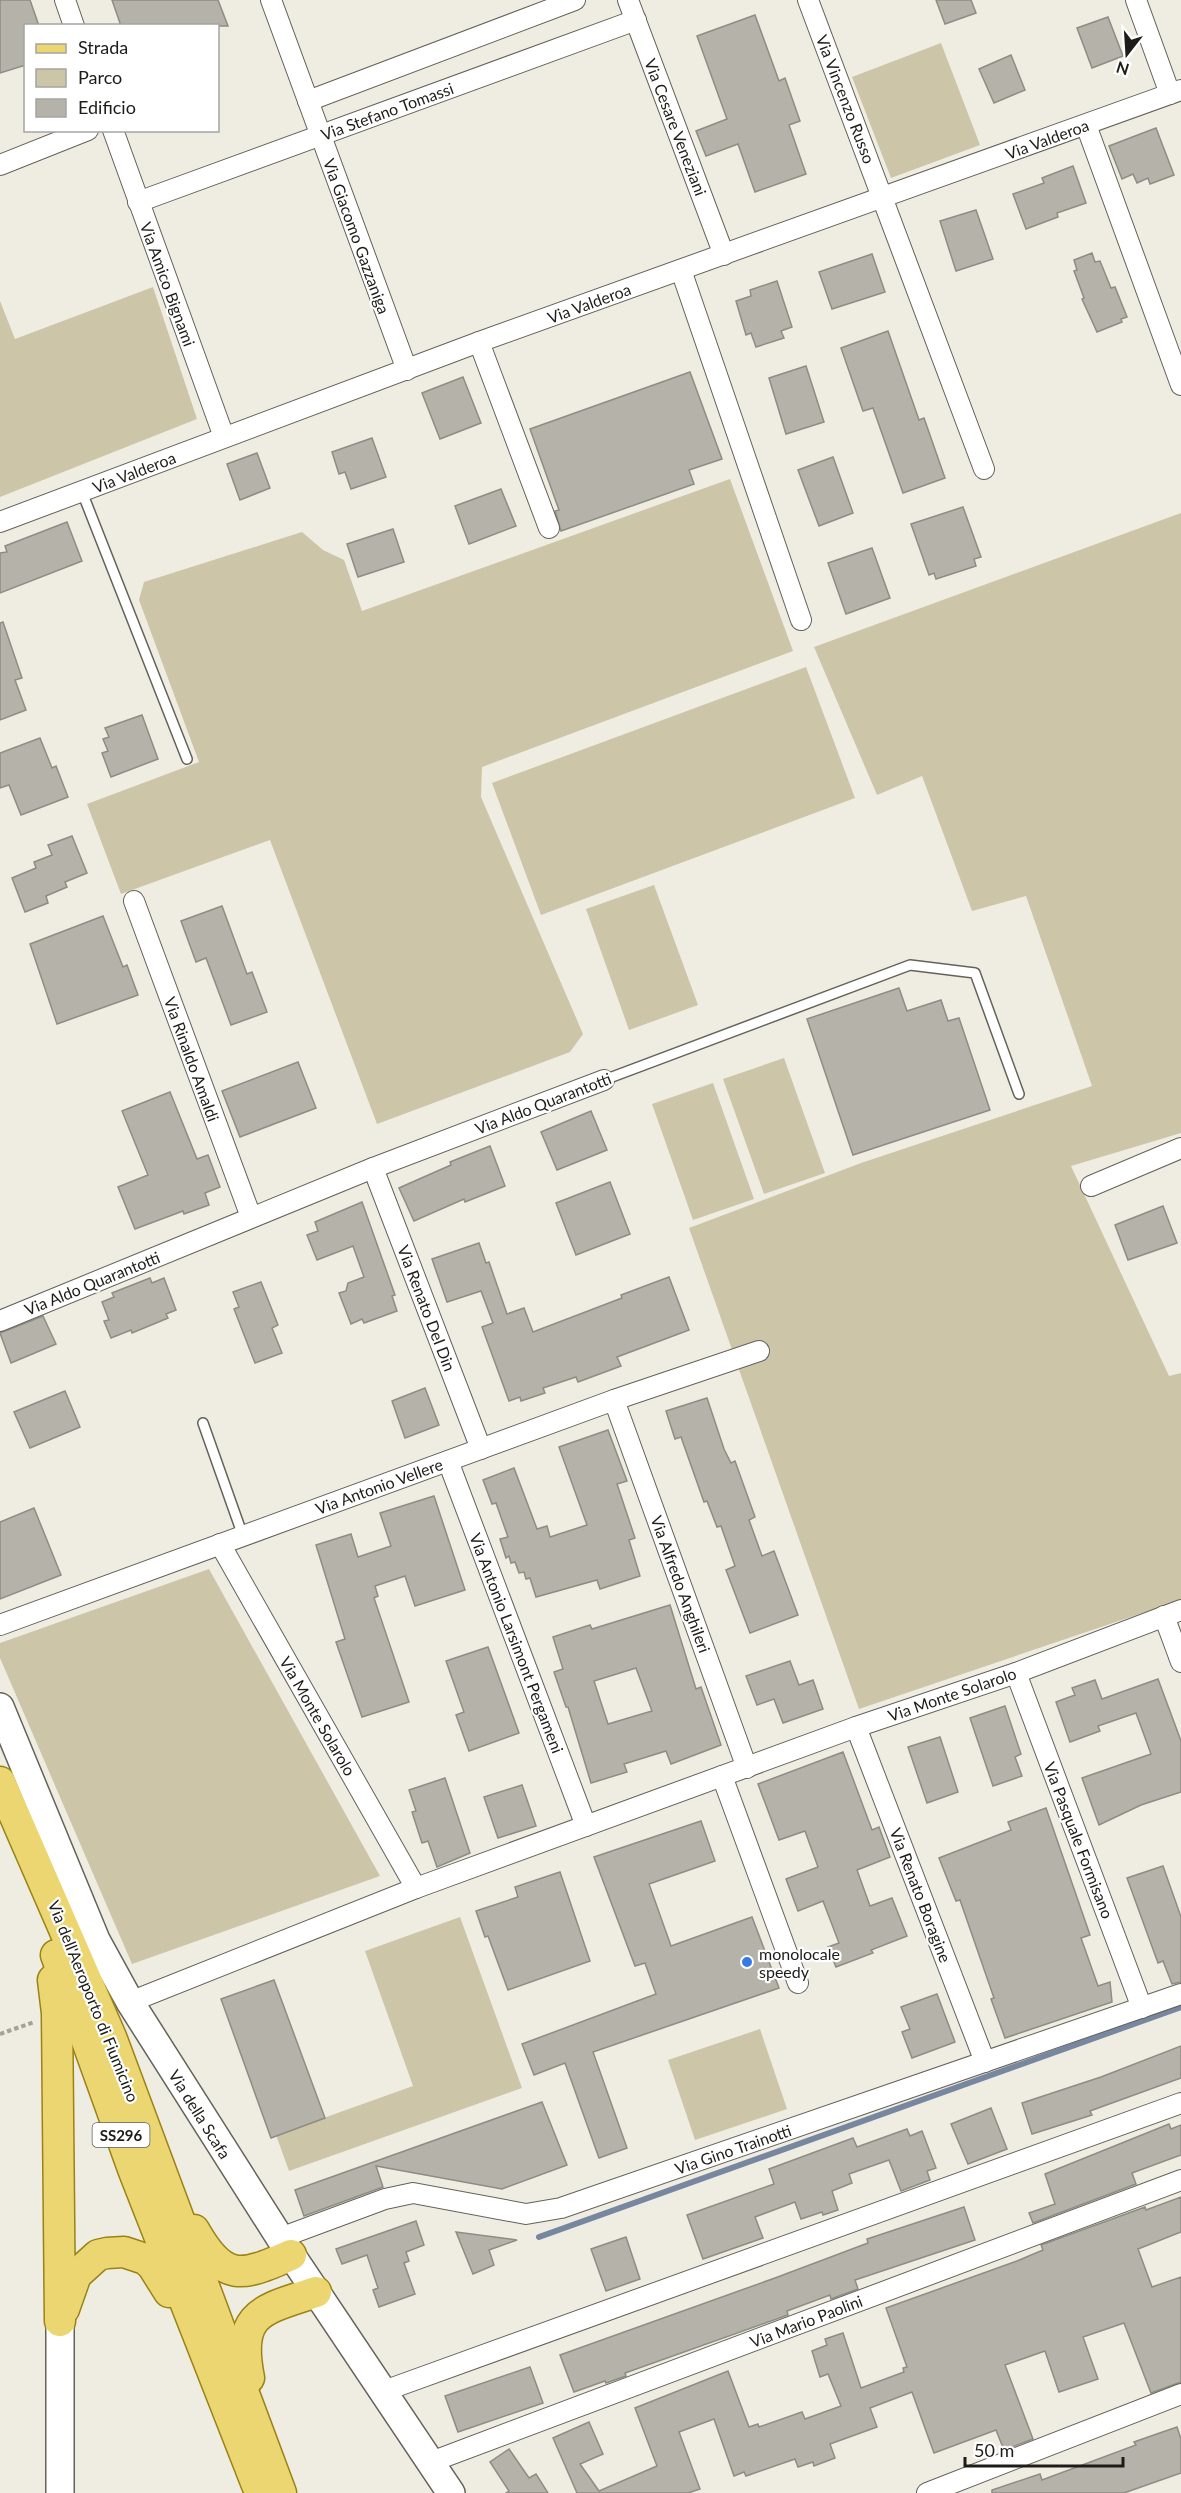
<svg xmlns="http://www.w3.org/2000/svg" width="1181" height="2493" font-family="Lato,sans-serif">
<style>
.green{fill:#cdc5a8}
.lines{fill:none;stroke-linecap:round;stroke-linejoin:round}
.stream{stroke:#7787a0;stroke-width:6}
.building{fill:#b5b3a9;stroke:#8e8c83;stroke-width:1.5;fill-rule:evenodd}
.lane-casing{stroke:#646259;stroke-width:12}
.street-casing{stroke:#646259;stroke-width:22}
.secondary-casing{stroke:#646259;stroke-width:30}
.primary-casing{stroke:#9a8315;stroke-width:33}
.path{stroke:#a4a29a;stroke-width:4;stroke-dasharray:4.5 3;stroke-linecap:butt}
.lane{stroke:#fff;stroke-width:9}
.street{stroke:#fff;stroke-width:20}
.secondary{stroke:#fff;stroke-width:27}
.primary{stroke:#ebd671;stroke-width:30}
.poi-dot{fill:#357ae7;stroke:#fff;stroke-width:2}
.labels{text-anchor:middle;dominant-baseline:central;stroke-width:4.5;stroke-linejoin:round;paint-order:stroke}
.shield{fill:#fff;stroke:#61605d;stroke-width:1.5}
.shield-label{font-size:15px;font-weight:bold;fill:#1d1c18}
.street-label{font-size:16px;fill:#1d1c18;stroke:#fff}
.poi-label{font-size:16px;fill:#1d1c18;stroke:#fff;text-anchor:start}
</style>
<rect width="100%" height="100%" fill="#efede2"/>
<g class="green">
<path d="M941 43 980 145 891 178 852 77Z"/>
<path d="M153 287 197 419 0 497V301L15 339Z"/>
<path d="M730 479 793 651 482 767 481 797 583 1034 570 1052 377 1124 270 840 121 894 87 804 199 762 139 600 144 582 302 532 323 550 344 560 362 611Z"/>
<path d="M1181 513V1133L1071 1166 1169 1376 1181 1373V1600L859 1709 689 1228 861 1163 1092 1086 1026 896 972 911 922 776 877 795 814 647Z"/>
<path d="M806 667 855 798 541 915 492 783Z"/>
<path d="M654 885 698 1005 629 1030 586 909Z"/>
<path d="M784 1058 825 1173 764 1194 723 1079Z"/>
<path d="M713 1083 754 1199 693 1220 652 1104Z"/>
<path d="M209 1569 380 1876 132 1964 0 1658V1643Z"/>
<path d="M460 1917 522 2088 289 2171 276 2135 413 2086 365 1951Z"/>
<path d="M760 2029 787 2109 695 2140 668 2060Z"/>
</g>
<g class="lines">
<path class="stream" d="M539 2237 1181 2007"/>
</g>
<g class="building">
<path d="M0 0H30L39 26H26V65L0 73Z"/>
<path d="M112 0H218L228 26H121Z"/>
<path d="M936 0H971L976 13 945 24Z"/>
<path d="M755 15 779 81 785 78 800 121 789 125 806 174 755 192 738 144 706 156 696 131 727 119 697 36Z"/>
<path d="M1108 17 1123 56 1092 68 1077 28Z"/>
<path d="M1011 55 1025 90 994 103 979 69Z"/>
<path d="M1156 128 1174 175 1150 184 1148 178 1137 183 1133 174 1122 179 1109 146Z"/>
<path d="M1073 166 1086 203 1057 213 1058 217 1026 229 1013 194 1044 183 1042 178Z"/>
<path d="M976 210 993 259 956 271 940 221Z"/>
<path d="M1092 253 1095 262 1100 261 1111 288 1115 287 1127 317 1121 319 1122 322 1097 332 1082 299 1084 298 1074 271 1077 270 1074 260Z"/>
<path d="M872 254 885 292 832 309 819 272Z"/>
<path d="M777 281 792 327 781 331 784 338 756 347 751 333 746 335 736 301 751 296 750 290Z"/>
<path d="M888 331 919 420 924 418 945 478 903 493 873 408 863 411 841 348Z"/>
<path d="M806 366 824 422 786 434 769 378Z"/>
<path d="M690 372 722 459 689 470 694 484 561 531 555 511 559 510 530 429Z"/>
<path d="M463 377 481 423 440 439 422 393Z"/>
<path d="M372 438 386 477 351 489 345 472 339 474 332 452Z"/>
<path d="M257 453 270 488 240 500 227 464Z"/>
<path d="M833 457 853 513 819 526 798 470Z"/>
<path d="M501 489 516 526 469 544 455 506Z"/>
<path d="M963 507 981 557 974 559 976 566 936 579 934 573 929 575 911 524Z"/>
<path d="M67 522 82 561 0 593V553L7 552 5 546Z"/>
<path d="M393 529 404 562 358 577 347 544Z"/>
<path d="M872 548 890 598 846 614 828 563Z"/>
<path d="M3 622 22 678 15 680 26 710 0 720V623Z"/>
<path d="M142 715 158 759 111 777 102 753 108 751 103 739 109 737 105 728Z"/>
<path d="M40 738 52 768 56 766 68 797 21 815 9 785 0 788V753Z"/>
<path d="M72 836 87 873 65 882 67 887 46 896 48 903 25 912 12 878 36 868 34 862 52 855 48 845Z"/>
<path d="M222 906 247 974 252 972 267 1012 231 1025 206 958 196 962 181 921Z"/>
<path d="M103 916 123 967 127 965 138 995 57 1024 30 944Z"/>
<path d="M899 988 907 1011 941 1000 948 1021 959 1018 990 1110 853 1155 807 1019Z"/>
<path d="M298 1062 316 1108 240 1137 222 1091Z"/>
<path d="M170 1092 197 1159 208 1155 220 1187 205 1193 209 1205 184 1214 183 1211 135 1229 118 1187 148 1175 122 1111Z"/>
<path d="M591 1111 607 1150 557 1170 541 1132Z"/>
<path d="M490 1146 505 1186 465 1202 464 1199 414 1221 399 1188 451 1165 450 1162Z"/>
<path d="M610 1182 630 1234 576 1255 556 1203Z"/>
<path d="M362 1202 395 1295 392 1296 397 1311 364 1323 362 1319 351 1324 339 1293 346 1291 348 1283 364 1277 353 1246 317 1260 307 1235 318 1231 315 1222Z"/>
<path d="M1163 1206 1177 1243 1128 1260 1115 1225Z"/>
<path d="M479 1243 486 1263 489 1262 507 1314 524 1308 533 1332 622 1298 621 1295 669 1277 689 1330 617 1357 621 1366 578 1382 576 1377 543 1388 545 1393 521 1401 520 1397 509 1401 482 1327 493 1323 481 1291 447 1302 432 1259Z"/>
<path d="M150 1278 152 1283 164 1278 176 1310 166 1314 168 1318 132 1333 131 1330 111 1338 104 1321 109 1320 102 1302 114 1297 112 1293Z"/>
<path d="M261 1282 278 1325 272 1328 282 1353 255 1363 234 1309 239 1307 233 1292Z"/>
<path d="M43 1316 56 1344 11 1363 0 1333Z"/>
<path d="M425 1388 439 1425 405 1438 392 1401Z"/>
<path d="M65 1391 80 1427 30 1448 14 1412Z"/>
<path d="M707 1398 724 1449 731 1463 735 1461 755 1517 749 1520 762 1556 774 1551 798 1615 750 1633 726 1570 735 1566 721 1526 717 1527 707 1501 704 1502 681 1437 675 1439 666 1411Z"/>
<path d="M608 1430 627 1481 617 1484 635 1538 629 1540 640 1576 600 1589 597 1580 536 1597 530 1578 526 1579 524 1572 519 1573 515 1562 511 1563 509 1556 506 1558 500 1539 508 1537 496 1503 492 1504 483 1480 514 1468 537 1529 547 1526 550 1537 587 1525 559 1447Z"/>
<path d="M434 1496 465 1590 415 1606 405 1576 375 1586 378 1596 374 1598 409 1702 362 1717 336 1642 345 1639 316 1545 351 1534 358 1557 391 1546 380 1513Z"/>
<path d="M34 1508 61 1575 0 1599V1522Z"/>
<path d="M670 1605 696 1689 701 1687 721 1745 671 1764 666 1751 624 1764 627 1772 591 1783 568 1707H566L554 1672 563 1669 553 1637 590 1625 592 1629ZM636 1668 652 1711 608 1724 594 1681Z"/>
<path d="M488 1647 519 1733 469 1751 456 1715 464 1712 446 1661Z"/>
<path d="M790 1661 799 1685 813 1680 823 1709 783 1723 774 1699 757 1705 746 1676Z"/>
<path d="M1158 1679 1181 1741V1792L1141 1805 1099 1825 1082 1778 1151 1754 1136 1713 1098 1726 1100 1731 1070 1742 1056 1702 1075 1695 1072 1688 1095 1680 1102 1699Z"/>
<path d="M1005 1706 1021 1754 1015 1757 1022 1776 993 1786 970 1718Z"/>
<path d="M940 1737 958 1792 927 1803 908 1747Z"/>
<path d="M843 1752 872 1830 879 1827 890 1857 857 1870 870 1906 892 1898 907 1936 871 1950 873 1953 836 1967 828 1947 839 1943 823 1901 798 1911 786 1879 818 1867 805 1831 779 1840 758 1784Z"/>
<path d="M445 1778 470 1853 437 1867 428 1841 422 1843 412 1812 416 1811 409 1790Z"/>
<path d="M522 1785 536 1826 498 1838 484 1797Z"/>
<path d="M1046 1808 1090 1935 1081 1938 1098 1986 1110 1982 1112 2002 1005 2038 991 1999 994 1998 960 1900 956 1901 939 1858 1011 1830 1008 1822Z"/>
<path d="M701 1821 715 1861 649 1884 671 1946 752 1917 779 1988 593 2052 627 2148 599 2158 565 2063 534 2075 522 2044 656 1994 645 1963 635 1966 594 1857Z"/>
<path d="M1163 1866 1181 1917V1982L1172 1984 1163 1961 1158 1963 1127 1878Z"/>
<path d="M560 1872 590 1961 508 1990 488 1936 485 1937 476 1911 518 1897 515 1887Z"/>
<path d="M274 1980 325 2118 271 2138 221 1999Z"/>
<path d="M937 1994 955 2042 912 2058 902 2032 910 2029 901 2007Z"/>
<path d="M1181 2046V2078L1090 2111 1092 2115 1032 2134 1022 2103 1101 2077Z"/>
<path d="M542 2102 567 2165 502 2189 376 2166 383 2187 304 2216 295 2190Z"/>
<path d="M991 2108 1007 2149 968 2164 951 2124Z"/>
<path d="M1169 2124 1171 2129 1181 2125V2155L1132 2173 1136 2184 1033 2223 1029 2213 1055 2204 1045 2174Z"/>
<path d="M907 2129 910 2136 922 2131 936 2168 927 2171 930 2180 901 2191 889 2160 849 2174 852 2183 832 2191 838 2210 823 2215 822 2212 801 2219 795 2202 755 2217 763 2238 703 2259 687 2215 774 2184 769 2169 853 2138 857 2147Z"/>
<path d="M1181 2197V2232L1138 2249 1152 2287 1181 2277V2382L1151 2393 1124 2323 1083 2337 1098 2379 1059 2392 1045 2351 1005 2365 1033 2439 1004 2450 996 2430 934 2453 912 2392 870 2408 877 2427 830 2444 835 2458 814 2466 813 2462 798 2467 795 2459 746 2476 744 2472 734 2476 714 2419 679 2432 700 2489 688 2493H577L553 2438 589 2422 603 2454 580 2464 599 2491 657 2466 635 2408 728 2371 749 2427 758 2424 759 2427 802 2412 805 2419 841 2406 828 2374 820 2377 812 2351 827 2345 825 2339 843 2333 861 2388 904 2372 903 2368 907 2367 886 2308 1017 2261 1043 2250 1041 2245 1145 2207 1146 2210Z"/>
<path d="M964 2207 975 2240 855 2280 858 2289 831 2299 830 2295 787 2311 788 2315 625 2373 626 2376 606 2383 605 2381 574 2392 560 2355 775 2278 868 2243 867 2239Z"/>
<path d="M416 2221 424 2245 406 2252 409 2261 404 2263 415 2294 379 2307 373 2290 378 2288 367 2255 342 2264 336 2249Z"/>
<path d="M456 2232 517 2240 489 2250 494 2265 473 2274Z"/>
<path d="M626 2237 640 2279 606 2291 591 2249Z"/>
<path d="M530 2367 543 2403 458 2432 445 2396Z"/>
<path d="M1177 2427 1181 2439V2473L1124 2493H992V2490L1040 2474 1042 2480 1136 2445 1134 2442Z"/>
<path d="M509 2449 529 2478 536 2474 548 2493H506L509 2491 490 2462Z"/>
</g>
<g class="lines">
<g class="lane-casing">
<g id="lane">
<path d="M82 492 187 759"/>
<path d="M604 1080 910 965 975 973 1019 1094"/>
<path d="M203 1423 243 1536"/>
</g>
</g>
<g class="street-casing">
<g id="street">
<path d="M65 0 74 26"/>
<path d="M271 0 407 370"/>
<path d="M628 0 724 255"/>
<path d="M808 0 984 469"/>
<path d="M1136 0 1170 94"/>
<path d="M308 101 575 0"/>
<path d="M1086 125 1181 385"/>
<path d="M113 130 224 437"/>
<path d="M0 165 88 130"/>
<path d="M138 202 636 20"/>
<path d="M681 270 801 620"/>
<path d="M479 342 549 528"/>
<path d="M0 522 479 342 1181 90"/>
<path d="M134 901 251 1217"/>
<path d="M373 1168 481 1449"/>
<path d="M1091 1186 1181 1148"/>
<path d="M0 1321 373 1168 604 1080"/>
<path d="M614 1400 747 1768"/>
<path d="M448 1461 586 1826"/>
<path d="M220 1544 416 1888"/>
<path d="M1164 1616 1181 1662"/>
<path d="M0 1625 614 1400 759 1351"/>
<path d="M1016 1673 1142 2008"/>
<path d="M856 1727 985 2062"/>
<path d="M722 1776 798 1983"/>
<path d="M130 2002 416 1888 856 1727 1016 1673 1181 1610"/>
<path d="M280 2238 385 2199 413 2193 526 2214 561 2208 1181 1994"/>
<path d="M384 2391 1181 2103"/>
<path d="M431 2462 1181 2180"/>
<path d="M927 2493 1181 2394"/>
</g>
</g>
<g class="secondary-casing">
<g id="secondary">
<path d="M0 1707 96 1940 130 2002 280 2238 451 2493"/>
<path d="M60 2321V2493"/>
</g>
</g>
<g class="primary-casing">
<g id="primary">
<path d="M0 1782 111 2037 281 2493"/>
<path d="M56 1955 133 2169 257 2485"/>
<path d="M53 1980 57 2013 60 2321"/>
<path d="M194 2230C224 2283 241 2277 291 2255"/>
<path d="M64 2309 76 2275 98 2255 107 2253 124 2252 145 2259 152 2265 169 2292"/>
<path d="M249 2378C236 2312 262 2310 316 2292"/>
</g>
</g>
<path class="path" d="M0 2034 34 2022"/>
<use href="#lane" class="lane"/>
<use href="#street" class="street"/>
<use href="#secondary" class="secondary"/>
<use href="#primary" class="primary"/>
</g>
<circle class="poi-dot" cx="747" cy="1962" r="6"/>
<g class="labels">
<rect class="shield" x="92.5" y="2123" width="57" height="24" rx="4.5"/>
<g class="shield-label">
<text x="121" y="2135">SS296</text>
</g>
<g class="street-label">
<text transform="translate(846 99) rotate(69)">Via Vincenzo Russo</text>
<text transform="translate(387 111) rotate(-20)">Via Stefano Tomassi</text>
<text transform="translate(676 127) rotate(69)">Via Cesare Veneziani</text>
<text transform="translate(1047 139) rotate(-20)">Via Valderoa</text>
<text transform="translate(357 236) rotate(70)">Via Giacomo Gazzaniga</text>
<text transform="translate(168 284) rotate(70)">Via Amico Bignami</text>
<text transform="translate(589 303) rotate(-20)">Via Valderoa</text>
<text transform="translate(134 472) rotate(-21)">Via Valderoa</text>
<text transform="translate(192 1059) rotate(70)">Via Rinaldo Amaldi</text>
<text transform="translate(543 1103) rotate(-21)">Via Aldo Quarantotti</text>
<text transform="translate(92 1283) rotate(-22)">Via Aldo Quarantotti</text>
<text transform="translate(427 1308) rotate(69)">Via Renato Del Din</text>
<text transform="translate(379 1486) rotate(-20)">Via Antonio Vellere</text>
<text transform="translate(681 1584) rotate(70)">Via Alfredo Anghileri</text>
<text transform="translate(517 1643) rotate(69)">Via Antonio Larsimont Pergameni</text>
<text transform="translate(952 1694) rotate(-19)">Via Monte Solarolo</text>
<text transform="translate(318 1716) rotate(60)">Via Monte Solarolo</text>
<text transform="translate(1079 1840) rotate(69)">Via Pasquale Formisano</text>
<text transform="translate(921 1895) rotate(69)">Via Renato Boragine</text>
<text transform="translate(94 2001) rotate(68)">Via dell'Aeroporto di Fiumicino</text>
<text transform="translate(200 2114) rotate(58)">Via della Scafa</text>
<text transform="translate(733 2149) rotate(-19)">Via Gino Trainotti</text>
<text transform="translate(806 2321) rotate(-21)">Via Mario Paolini</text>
</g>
<g class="poi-label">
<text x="759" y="1953">monolocale<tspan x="759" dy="18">speedy</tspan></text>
</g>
</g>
<rect x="24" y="24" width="195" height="108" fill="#ffffff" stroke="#a5a4a3" stroke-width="1.5"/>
<rect x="36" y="44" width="30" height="9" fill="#ebd671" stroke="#a5a4a3" stroke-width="1.5"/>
<text x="78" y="54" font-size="18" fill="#1d1c18">Strada</text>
<rect x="36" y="69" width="30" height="18" fill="#cdc5a8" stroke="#a5a4a3" stroke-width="1.5"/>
<text x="78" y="84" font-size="18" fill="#1d1c18">Parco</text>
<rect x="36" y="99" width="30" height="18" fill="#b5b3a9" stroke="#a5a4a3" stroke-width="1.5"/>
<text x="78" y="114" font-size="18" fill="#1d1c18">Edificio</text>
<g transform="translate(1127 54) rotate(197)" stroke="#ffffff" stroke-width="4.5" paint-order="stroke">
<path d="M0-4.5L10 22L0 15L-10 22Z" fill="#1d1c18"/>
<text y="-9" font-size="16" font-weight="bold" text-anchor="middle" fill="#1d1c18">N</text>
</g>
<path d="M965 2457v9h158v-9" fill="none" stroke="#1d1c18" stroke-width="3"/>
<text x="974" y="2457" font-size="18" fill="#1d1c18" stroke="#ffffff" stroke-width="4.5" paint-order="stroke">50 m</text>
</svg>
